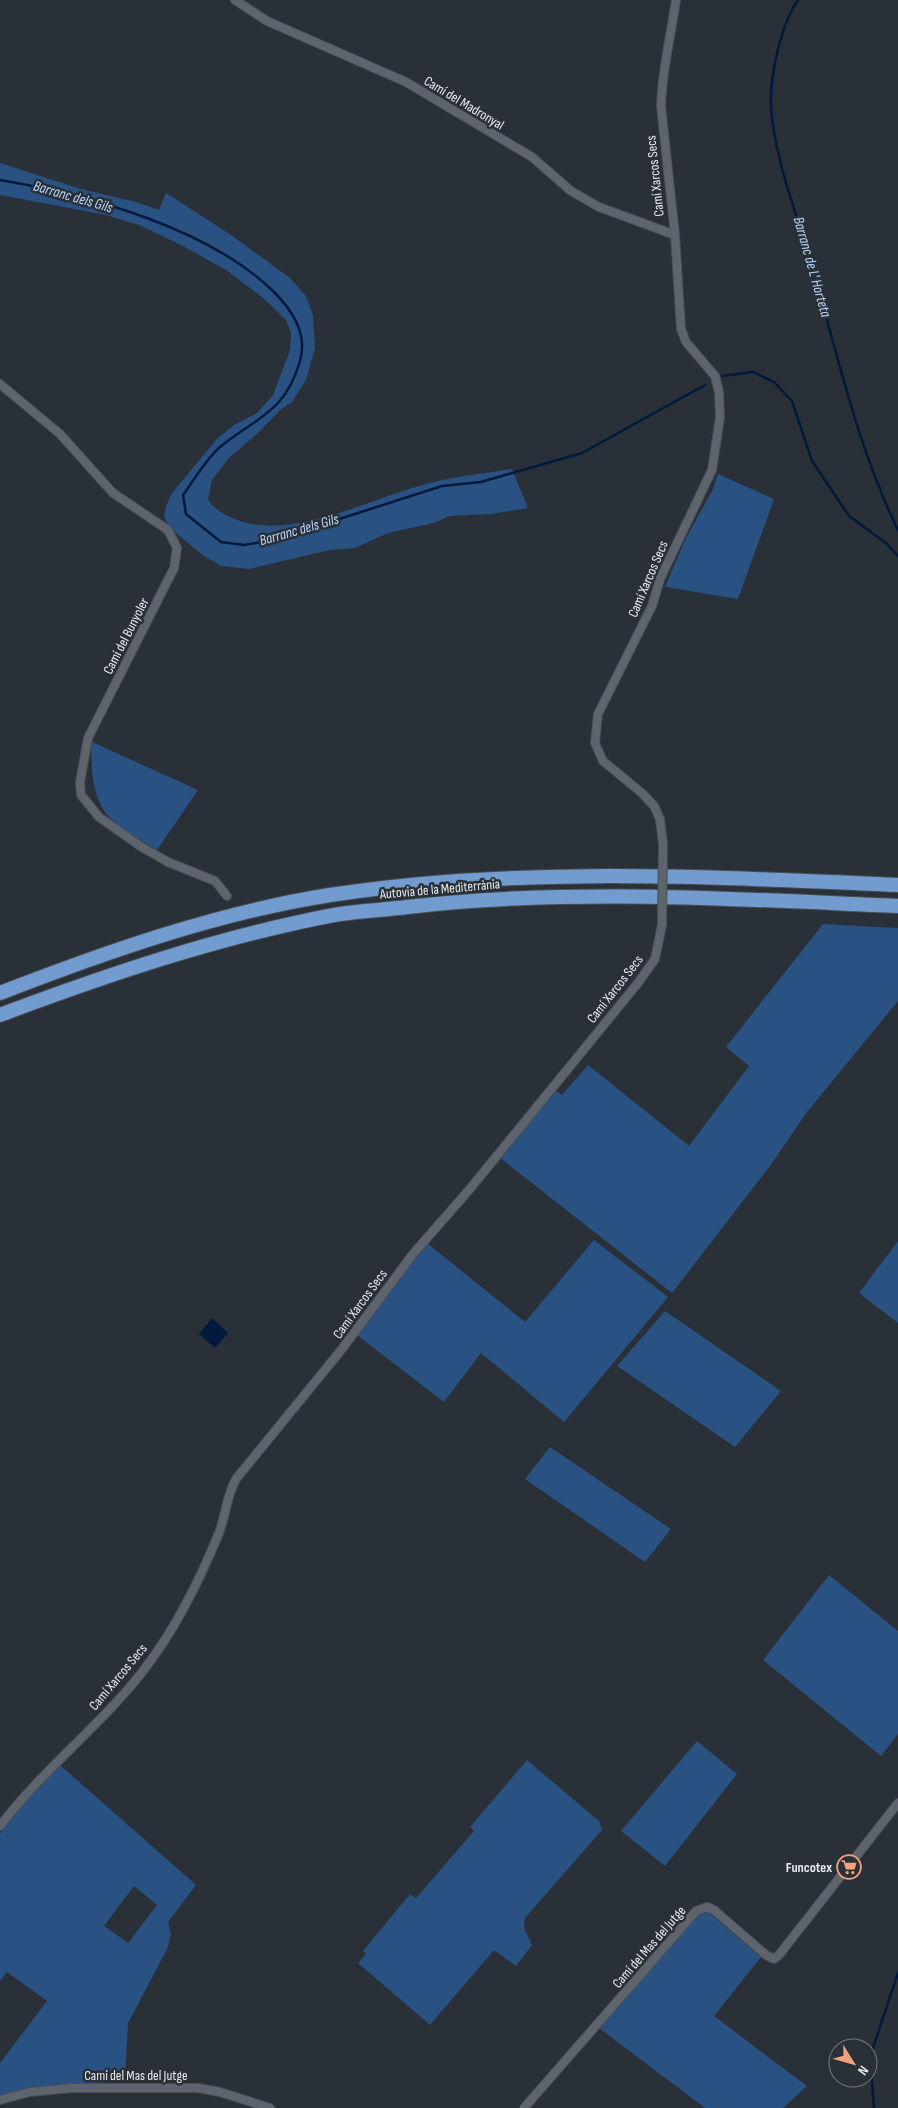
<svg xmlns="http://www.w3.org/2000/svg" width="898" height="2108" font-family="'Sofia Sans Condensed',sans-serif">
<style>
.green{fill:#295182;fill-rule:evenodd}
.water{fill:#001a3d}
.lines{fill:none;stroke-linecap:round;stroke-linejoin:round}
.stream{stroke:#001a3d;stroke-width:2.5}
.street-casing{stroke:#494f55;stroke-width:10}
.highway-casing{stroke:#494f55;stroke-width:16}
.street{stroke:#5d646d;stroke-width:8}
.highway{stroke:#729cd0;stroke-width:14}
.street-bridge-casing{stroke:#494f55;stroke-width:10;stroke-linecap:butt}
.street-bridge{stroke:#5d646d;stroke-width:8}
.labels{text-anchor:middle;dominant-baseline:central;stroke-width:5;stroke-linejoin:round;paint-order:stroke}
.street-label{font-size:14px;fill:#e6eaef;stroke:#293037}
.poi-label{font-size:14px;font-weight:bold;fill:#e6eaef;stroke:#293037;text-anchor:end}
.water-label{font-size:15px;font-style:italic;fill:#b9d7fe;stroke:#293037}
</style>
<rect width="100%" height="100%" fill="#293037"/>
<g class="green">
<path d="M0 163 81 189 136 202 159 210 166 193 231 235 290 278 306 296 313 315 315 348 306 380 292 402 280 410 257 434 229 458 212 480 208 499C212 507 220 512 228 516 284 545 364 501 419 486 449 477 481 474 512 469L528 508 491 514 449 516 434 523 388 533 355 548 330 550 249 569 221 566 201 554 169 527 164 516 166 506 172 493 217 439 234 425 257 413 273 395 290 350 291 333 286 320 262 297 226 270 183 246 139 225 106 215 0 195Z"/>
<path d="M718 474 774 499 738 599 665 587 685 540 713 489Z"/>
<path d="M92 742 198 790 157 850C118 826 96 819 92 770 92 760 90 751 92 742Z"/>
<path d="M823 924 898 928V1001L807 1112 770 1166 672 1293 500 1158 556 1091 562 1095 588 1065 689 1146 749 1066 726 1047Z"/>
<path d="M594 1240 668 1297 564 1422 481 1353 444 1402 357 1335 427 1243 525 1322Z"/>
<path d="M898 1241V1323L859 1293Z"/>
<path d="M665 1311 781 1391 735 1447 617 1366Z"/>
<path d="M550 1447 671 1529 645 1562 525 1479Z"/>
<path d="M829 1575 898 1631V1734L881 1756 763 1660Z"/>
<path d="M697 1741 737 1774 665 1866 621 1831Z"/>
<path d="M527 1760 599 1821 602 1830 525 1918 524 1928 532 1945 516 1966 494 1950 430 2025 358 1963 366 1954 363 1951 410 1894 416 1898 474 1831 470 1827Z"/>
<path d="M60 1765 196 1885 168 1922 171 1934 168 1947 128 2023 125 2078 111 2082 46 2086 0 2095V2063L47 2001 7 1972 0 1981V1833L29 1797ZM134 1886 157 1905 128 1943 104 1926Z"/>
<path d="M708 1912 761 1957 714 2016 807 2086 783 2108H705L599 2028 694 1917Z"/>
</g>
<path class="water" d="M212 1318 228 1333 215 1348 199 1334Z"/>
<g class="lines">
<g class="stream">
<path d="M798 0C781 24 770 75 771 105 773 154 797 215 811 263 837 352 857 446 898 530"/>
<path d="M0 180C89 195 208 228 273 291 292 310 308 333 300 361 285 413 257 417 220 447 206 459 194 480 183 495L186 514 221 542 244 545 274 540 442 486 481 482 582 453 705 385"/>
<path d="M723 376 753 372 774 382 792 401 812 461 849 516 886 543 898 556"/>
<path d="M874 2108 870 2057 898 1973"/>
</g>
<g class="street-casing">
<g id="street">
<path d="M235 0 267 21 406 82 532 157 571 191 599 207 675 235"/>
<path d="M0 384 60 434 113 493 168 530 177 548 174 568 88 738 80 782 81 795 99 817 140 846 168 862 215 881 227 896"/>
<path d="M663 844 660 819 654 806 643 794 603 761 595 743 598 714 652 606 660 579 712 470 720 417 719 392 715 376 686 342 681 329 675 235 661 106C662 70 671 35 676 0"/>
<path d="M0 1826C44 1768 103 1724 146 1667 175 1629 201 1577 219 1533 226 1515 226 1497 236 1479L342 1349 413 1254 469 1190 638 983 655 959 662 925"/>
<path d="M0 2100 30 2092 72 2088H198L220 2092 270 2108"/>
<path d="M524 2108 696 1911 707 1907 714 1910 766 1955 774 1959 779 1955 898 1803"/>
</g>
</g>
<g class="highway-casing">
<g id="highway">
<path d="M0 993C106 952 216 913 330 895 518 866 708 877 898 885"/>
<path d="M0 1015C109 974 219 937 334 915 358 911 383 910 407 907 570 888 734 899 898 906"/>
</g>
</g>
<use href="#street" class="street"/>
<use href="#highway" class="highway"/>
<g class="street-bridge-casing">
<path id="street-bridge" d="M662 925 663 844"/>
</g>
<use href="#street-bridge" class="street-bridge"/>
</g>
<defs>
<g id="supermarket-ring" transform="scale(1.25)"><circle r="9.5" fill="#293037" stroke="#f1a17d" stroke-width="1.5"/><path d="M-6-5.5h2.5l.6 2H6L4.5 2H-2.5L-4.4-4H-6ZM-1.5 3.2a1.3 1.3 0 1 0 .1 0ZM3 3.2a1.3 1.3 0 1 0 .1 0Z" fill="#f1a17d"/></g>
</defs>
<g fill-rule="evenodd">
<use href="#supermarket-ring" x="849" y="1867"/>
</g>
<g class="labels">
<g class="street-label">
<text transform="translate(464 103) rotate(31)">Camí del Madronyal</text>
<text transform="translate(655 176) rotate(-96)">Camí Xarcos Secs</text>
<text transform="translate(648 579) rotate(-67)">Camí Xarcos Secs</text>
<text transform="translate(126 636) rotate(-63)">Camí del Bunyoler</text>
<text transform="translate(440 889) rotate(-5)">Autovia de la Mediterrània</text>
<text transform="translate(615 989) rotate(-52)">Camí Xarcos Secs</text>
<text transform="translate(360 1304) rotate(-54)">Camí Xarcos Secs</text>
<text transform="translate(118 1677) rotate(-50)">Camí Xarcos Secs</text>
<text transform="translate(649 1947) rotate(-49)">Camí del Mas del Jutge</text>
<text x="136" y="2075">Camí del Mas del Jutge</text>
</g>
<g class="poi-label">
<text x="832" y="1867">Funcotex</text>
</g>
<g class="water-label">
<text transform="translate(73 197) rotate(16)">Barranc dels Gils</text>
<text transform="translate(812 267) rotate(74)">Barranc de L' Horteta</text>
<text transform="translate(299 530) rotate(-16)">Barranc dels Gils</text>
</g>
</g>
<g transform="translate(853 2063) rotate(127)"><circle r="24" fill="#293037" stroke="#757a81"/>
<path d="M0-4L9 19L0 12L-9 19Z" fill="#f1a17d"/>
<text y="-8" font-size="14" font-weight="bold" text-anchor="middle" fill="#e6eaef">N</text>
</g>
</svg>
